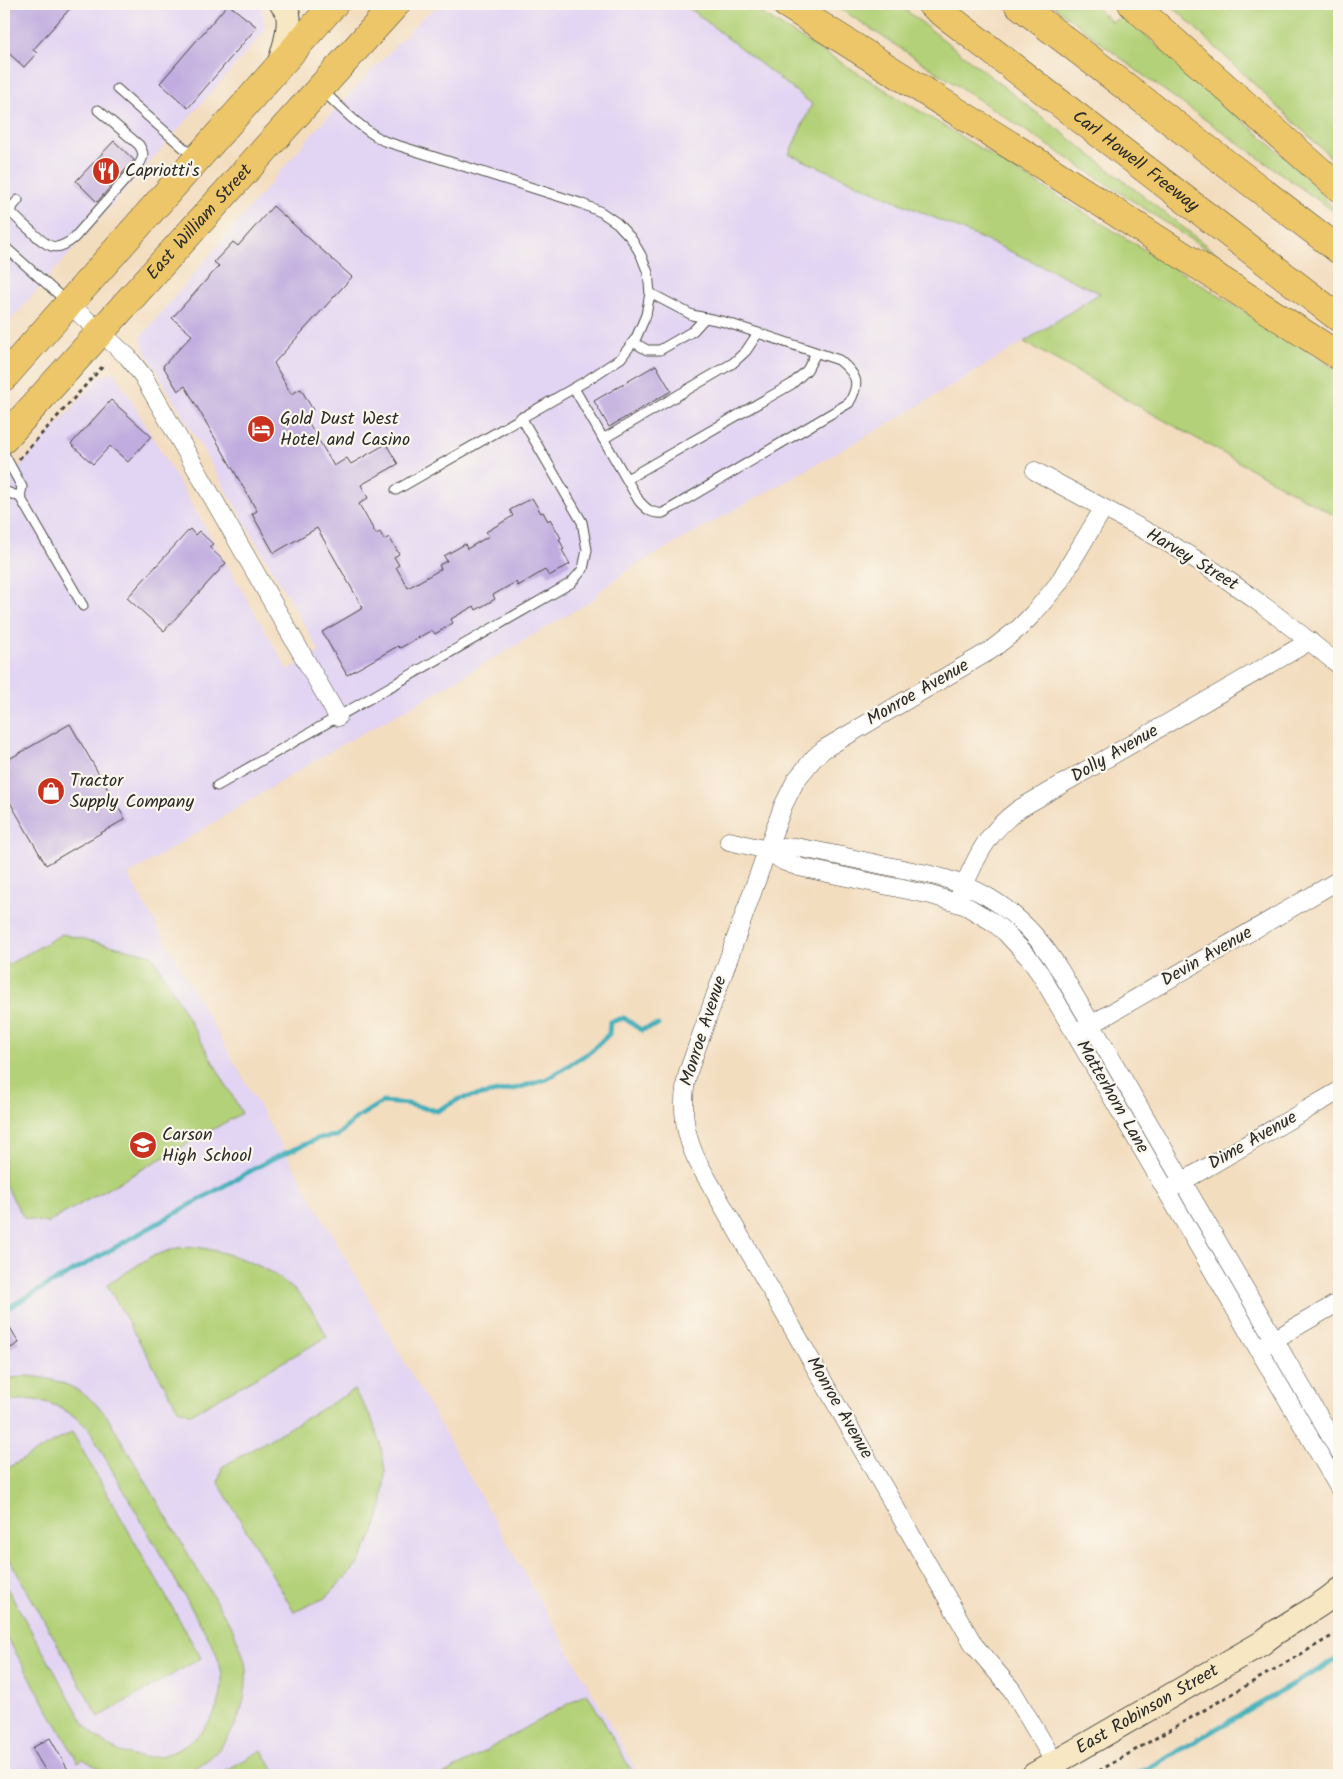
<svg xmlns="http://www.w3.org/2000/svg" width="1343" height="1779" font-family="Kalam,sans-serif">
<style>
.built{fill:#e2d4f3}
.green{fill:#b3d178;stroke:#6f7e52}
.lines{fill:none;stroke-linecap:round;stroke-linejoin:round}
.stream{stroke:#3eaeba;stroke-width:5}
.building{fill:#c0acdf}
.lane-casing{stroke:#494641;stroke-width:11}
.street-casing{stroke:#494641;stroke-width:19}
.secondary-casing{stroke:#494641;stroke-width:26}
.primary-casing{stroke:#494641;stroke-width:29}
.highway-casing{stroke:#494641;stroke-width:29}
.path{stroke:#494641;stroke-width:3;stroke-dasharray:4 4;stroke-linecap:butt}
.lane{stroke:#fff;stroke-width:9}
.street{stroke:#fff;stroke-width:18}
.secondary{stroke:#f7e8c3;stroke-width:24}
.primary{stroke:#ecc669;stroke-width:28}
.highway{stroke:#ecc669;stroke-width:28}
.labels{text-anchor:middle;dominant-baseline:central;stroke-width:4.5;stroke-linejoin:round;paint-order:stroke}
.street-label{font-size:18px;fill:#2b2b2b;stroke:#fbf7ec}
.poi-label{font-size:18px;fill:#2b2b2b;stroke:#fbf7ec;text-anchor:start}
</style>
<rect width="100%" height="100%" fill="#fbf7ec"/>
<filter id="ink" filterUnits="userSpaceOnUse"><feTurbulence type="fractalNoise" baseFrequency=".02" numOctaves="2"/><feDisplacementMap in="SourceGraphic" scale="10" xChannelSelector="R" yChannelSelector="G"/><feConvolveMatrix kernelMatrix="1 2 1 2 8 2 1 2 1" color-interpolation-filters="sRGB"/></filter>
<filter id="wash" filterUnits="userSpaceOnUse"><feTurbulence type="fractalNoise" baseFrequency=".0096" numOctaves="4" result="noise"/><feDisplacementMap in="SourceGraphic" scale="20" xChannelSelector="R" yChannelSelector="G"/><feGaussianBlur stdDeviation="1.12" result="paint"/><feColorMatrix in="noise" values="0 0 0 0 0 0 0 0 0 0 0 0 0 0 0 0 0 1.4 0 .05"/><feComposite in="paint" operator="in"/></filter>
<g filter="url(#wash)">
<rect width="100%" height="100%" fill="#f3ddbf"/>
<g class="built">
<path d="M4 4H260L262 8 265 31 4 328Z"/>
<path d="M443 4H684L812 104 789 154 1003 248 1101 293 1024 342 897 419 631 568 598 593 596 598 418 703 334 749 128 875 639 1775H4V484L100 377 112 372 116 374 288 670 320 652 142 345 141 337 313 133 424 16Z"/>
</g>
<g class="green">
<path d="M684 4H746L1278 332 1339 371V518L1024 342 1100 293 1003 248 789 154 812 104Z"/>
<path d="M833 4H898L1235 268Z"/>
<path d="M1051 4H1092L1112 22 1123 16 1303 173 1339 215 1144 76Z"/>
<path d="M1170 4H1339V165Z"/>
<path d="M62 934 152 955 242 1113 47 1223 24 1218 4 1183V967Z"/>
<path d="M197 1247C242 1255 285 1272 312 1310 318 1318 322 1328 327 1337L191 1414 178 1409 107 1285 150 1257 177 1248Z"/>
<path d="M28 1376C63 1379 85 1390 107 1416L233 1630C238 1643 245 1656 246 1670 249 1715 222 1763 178 1775H115L106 1773 83 1759 78 1762 4 1632V1583L85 1725C97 1738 109 1749 126 1754 171 1769 219 1731 222 1685 223 1671 218 1657 212 1644L88 1428C65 1406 35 1392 4 1404V1379Z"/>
<path d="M354 1390 371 1417 380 1442 385 1471 383 1502 374 1533 356 1567 325 1598 294 1612 218 1482 222 1467Z"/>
<path d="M72 1432 201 1658 99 1717 4 1550V1470Z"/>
<path d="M587 1693 634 1775H442H443Z"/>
<path d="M262 1750 276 1775H218Z"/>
</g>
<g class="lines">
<g class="stream">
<path d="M4 1310 270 1160 319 1138 337 1136 355 1119 382 1102 408 1104 437 1111 459 1099 514 1089 547 1079 590 1052 609 1034 610 1022 624 1018 641 1030 658 1025"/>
<path d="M1136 1775 1339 1658"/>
</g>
</g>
<g id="blocks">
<g class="building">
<path d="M4 4H74L33 50 37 53 24 67 4 49Z"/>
<path d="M228 4 257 27 188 108 160 83Z"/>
<path d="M114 141 134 160 97 202 76 181Z"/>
<path d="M273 206 352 277 274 363 291 394 301 389 313 410 304 415 334 466 347 458 351 464 386 444 398 464 361 485 368 498 359 504 376 534 380 532 384 540 389 537 399 554 394 557 399 565 396 567 408 588 441 569 439 565 447 561 444 556 465 544 467 549 489 536 486 532 513 516 510 510 532 498 541 513 543 512 548 521 550 519 561 538 559 539 564 549 562 550 570 564 549 576 545 570 518 586 516 582 493 595 495 599 476 610 474 606 451 619 453 623 435 634 432 630 400 648 398 646 347 675 322 632 363 608 317 528 274 553 252 514 257 511 185 386 178 391 163 366 192 335 172 318 219 266 214 262 233 242 238 246Z"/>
<path d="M656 365 671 391 609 427 594 401Z"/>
<path d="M111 400 151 436 128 462 110 446 93 464 71 444Z"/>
<path d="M190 529 195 535 199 531 213 544 209 547 226 563 164 631 127 598Z"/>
<path d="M70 724 125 819 46 865 4 792V762Z"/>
<path d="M4 1317 19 1343 4 1352Z"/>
<path d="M50 1738 71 1775H48L32 1748Z"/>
</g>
</g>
</g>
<g filter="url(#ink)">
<use href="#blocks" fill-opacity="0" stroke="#494641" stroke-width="1"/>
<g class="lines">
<g class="lane-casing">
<g id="lane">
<path d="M117 89 194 157"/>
<path d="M322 90C342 109 360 128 384 141L580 203 601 212 617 223 631 238 641 255 648 273 650 293 646 315 636 338 621 358 586 381 396 490"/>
<path d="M18 200 13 206 11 212C17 219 24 225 31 231 47 246 55 254 74 238L140 163C144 156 144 153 139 145L98 110"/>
<path d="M4 246 67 302"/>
<path d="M633 342 647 350H660L693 331 705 318"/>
<path d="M574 388 639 501C647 510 652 514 663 513L849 403C861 382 857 375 839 360L725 322 692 315 650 293"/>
<path d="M603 439 733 363 746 351 758 333"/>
<path d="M4 454 22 487 20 497"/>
<path d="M627 479 792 384 807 370 816 353"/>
<path d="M4 491 20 497 83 606"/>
<path d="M217 786 571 583 583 569 587 550 582 522 521 417"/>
</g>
</g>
<g class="street-casing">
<g id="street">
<path d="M69 304 128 357 143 376 338 717"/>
<path d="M1035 471C1087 500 1141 527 1192 557 1244 589 1292 627 1339 665"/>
<path d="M729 841 767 850 794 847C826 852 857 860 888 866 911 871 934 874 955 882 1002 898 1036 930 1061 972L1339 1451"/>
<path d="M767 850 783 861 799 867 931 895 966 906 993 922 1005 932 1029 958 1041 975 1339 1488"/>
<path d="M960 895C976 858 985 834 1019 809L1310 641"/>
<path d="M1082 1030 1339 880"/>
<path d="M1173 1187 1339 1091"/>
<path d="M1265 1345 1339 1302"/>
<path d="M1055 1763 1012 1690 974 1645 700 1166C683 1135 680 1105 688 1072L783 806 796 780 814 758 824 749 991 650 1019 628 1033 614 1058 584 1103 509"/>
</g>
</g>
<g class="secondary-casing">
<g id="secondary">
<path d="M277 69C283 55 291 29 288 14 287 11 284 7 282 4"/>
<path id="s1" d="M1034 1775 1262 1643C1286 1622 1316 1611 1339 1590"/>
</g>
</g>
<g class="primary-casing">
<g id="primary">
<path d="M4 377 334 4"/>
<path id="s2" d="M4 439 396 4"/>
</g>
</g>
<g class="highway-casing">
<g id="highway">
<path d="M786 4 1045 167 1339 356"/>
<path id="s3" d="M931 4 1339 318"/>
<path d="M1018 4 1339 250"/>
<path d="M1132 4 1339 188"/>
</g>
</g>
<g class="path">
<path d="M19 459 103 366"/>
<path d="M1092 1775 1339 1632"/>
</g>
<use href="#lane" class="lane"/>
<use href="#street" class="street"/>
<use href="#secondary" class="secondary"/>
<use href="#primary" class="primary"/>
<use href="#highway" class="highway"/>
</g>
</g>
<defs>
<g id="restaurant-disc" transform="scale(1.4375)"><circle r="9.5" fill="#c8321e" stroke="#fbf7ec"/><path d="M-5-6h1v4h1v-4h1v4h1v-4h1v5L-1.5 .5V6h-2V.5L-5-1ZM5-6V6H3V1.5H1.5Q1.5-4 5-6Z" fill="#fff"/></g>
<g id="hotel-disc" transform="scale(1.4375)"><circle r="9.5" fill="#c8321e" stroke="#fbf7ec"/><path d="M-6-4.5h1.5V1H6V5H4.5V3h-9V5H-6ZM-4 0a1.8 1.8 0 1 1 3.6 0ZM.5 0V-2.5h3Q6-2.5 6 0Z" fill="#fff"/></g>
<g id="shop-disc" transform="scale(1.4375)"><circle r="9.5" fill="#c8321e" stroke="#fbf7ec"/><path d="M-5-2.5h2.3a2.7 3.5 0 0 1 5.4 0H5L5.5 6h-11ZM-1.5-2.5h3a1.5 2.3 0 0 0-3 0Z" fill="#fff"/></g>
<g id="school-disc" transform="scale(1.4375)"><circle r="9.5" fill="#c8321e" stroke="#fbf7ec"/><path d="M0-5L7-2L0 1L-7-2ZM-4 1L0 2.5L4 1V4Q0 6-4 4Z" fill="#fff"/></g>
</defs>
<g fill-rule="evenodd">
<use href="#restaurant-disc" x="106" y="171"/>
<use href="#hotel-disc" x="261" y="429"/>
<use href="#shop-disc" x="51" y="791"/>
<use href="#school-disc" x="143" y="1145"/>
</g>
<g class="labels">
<g class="street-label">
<text stroke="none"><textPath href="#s3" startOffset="258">Carl Howell Freeway</textPath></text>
<text stroke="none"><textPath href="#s2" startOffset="292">East William Street</textPath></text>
<text transform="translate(1192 560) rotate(31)">Harvey Street</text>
<text transform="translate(918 693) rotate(-30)">Monroe Avenue</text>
<text transform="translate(1115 754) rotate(-30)">Dolly Avenue</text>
<text transform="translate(1207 957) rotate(-30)">Devin Avenue</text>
<text transform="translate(704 1031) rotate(-72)">Monroe Avenue</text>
<text transform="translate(1112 1097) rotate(60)">Matterhorn Lane</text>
<text transform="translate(1253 1141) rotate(-30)">Dime Avenue</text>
<text transform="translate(839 1408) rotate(60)">Monroe Avenue</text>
<text stroke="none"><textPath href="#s1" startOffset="131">East Robinson Street</textPath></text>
</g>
<g class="poi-label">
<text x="125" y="171">Capriotti's</text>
<text x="280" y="419">Gold Dust West<tspan x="280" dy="21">Hotel and Casino</tspan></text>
<text x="70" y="781">Tractor<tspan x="70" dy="21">Supply Company</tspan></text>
<text x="162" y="1135">Carson<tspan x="162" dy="21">High School</tspan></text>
</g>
</g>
<rect width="1343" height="1779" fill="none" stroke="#fbf7ec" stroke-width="20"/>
</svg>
